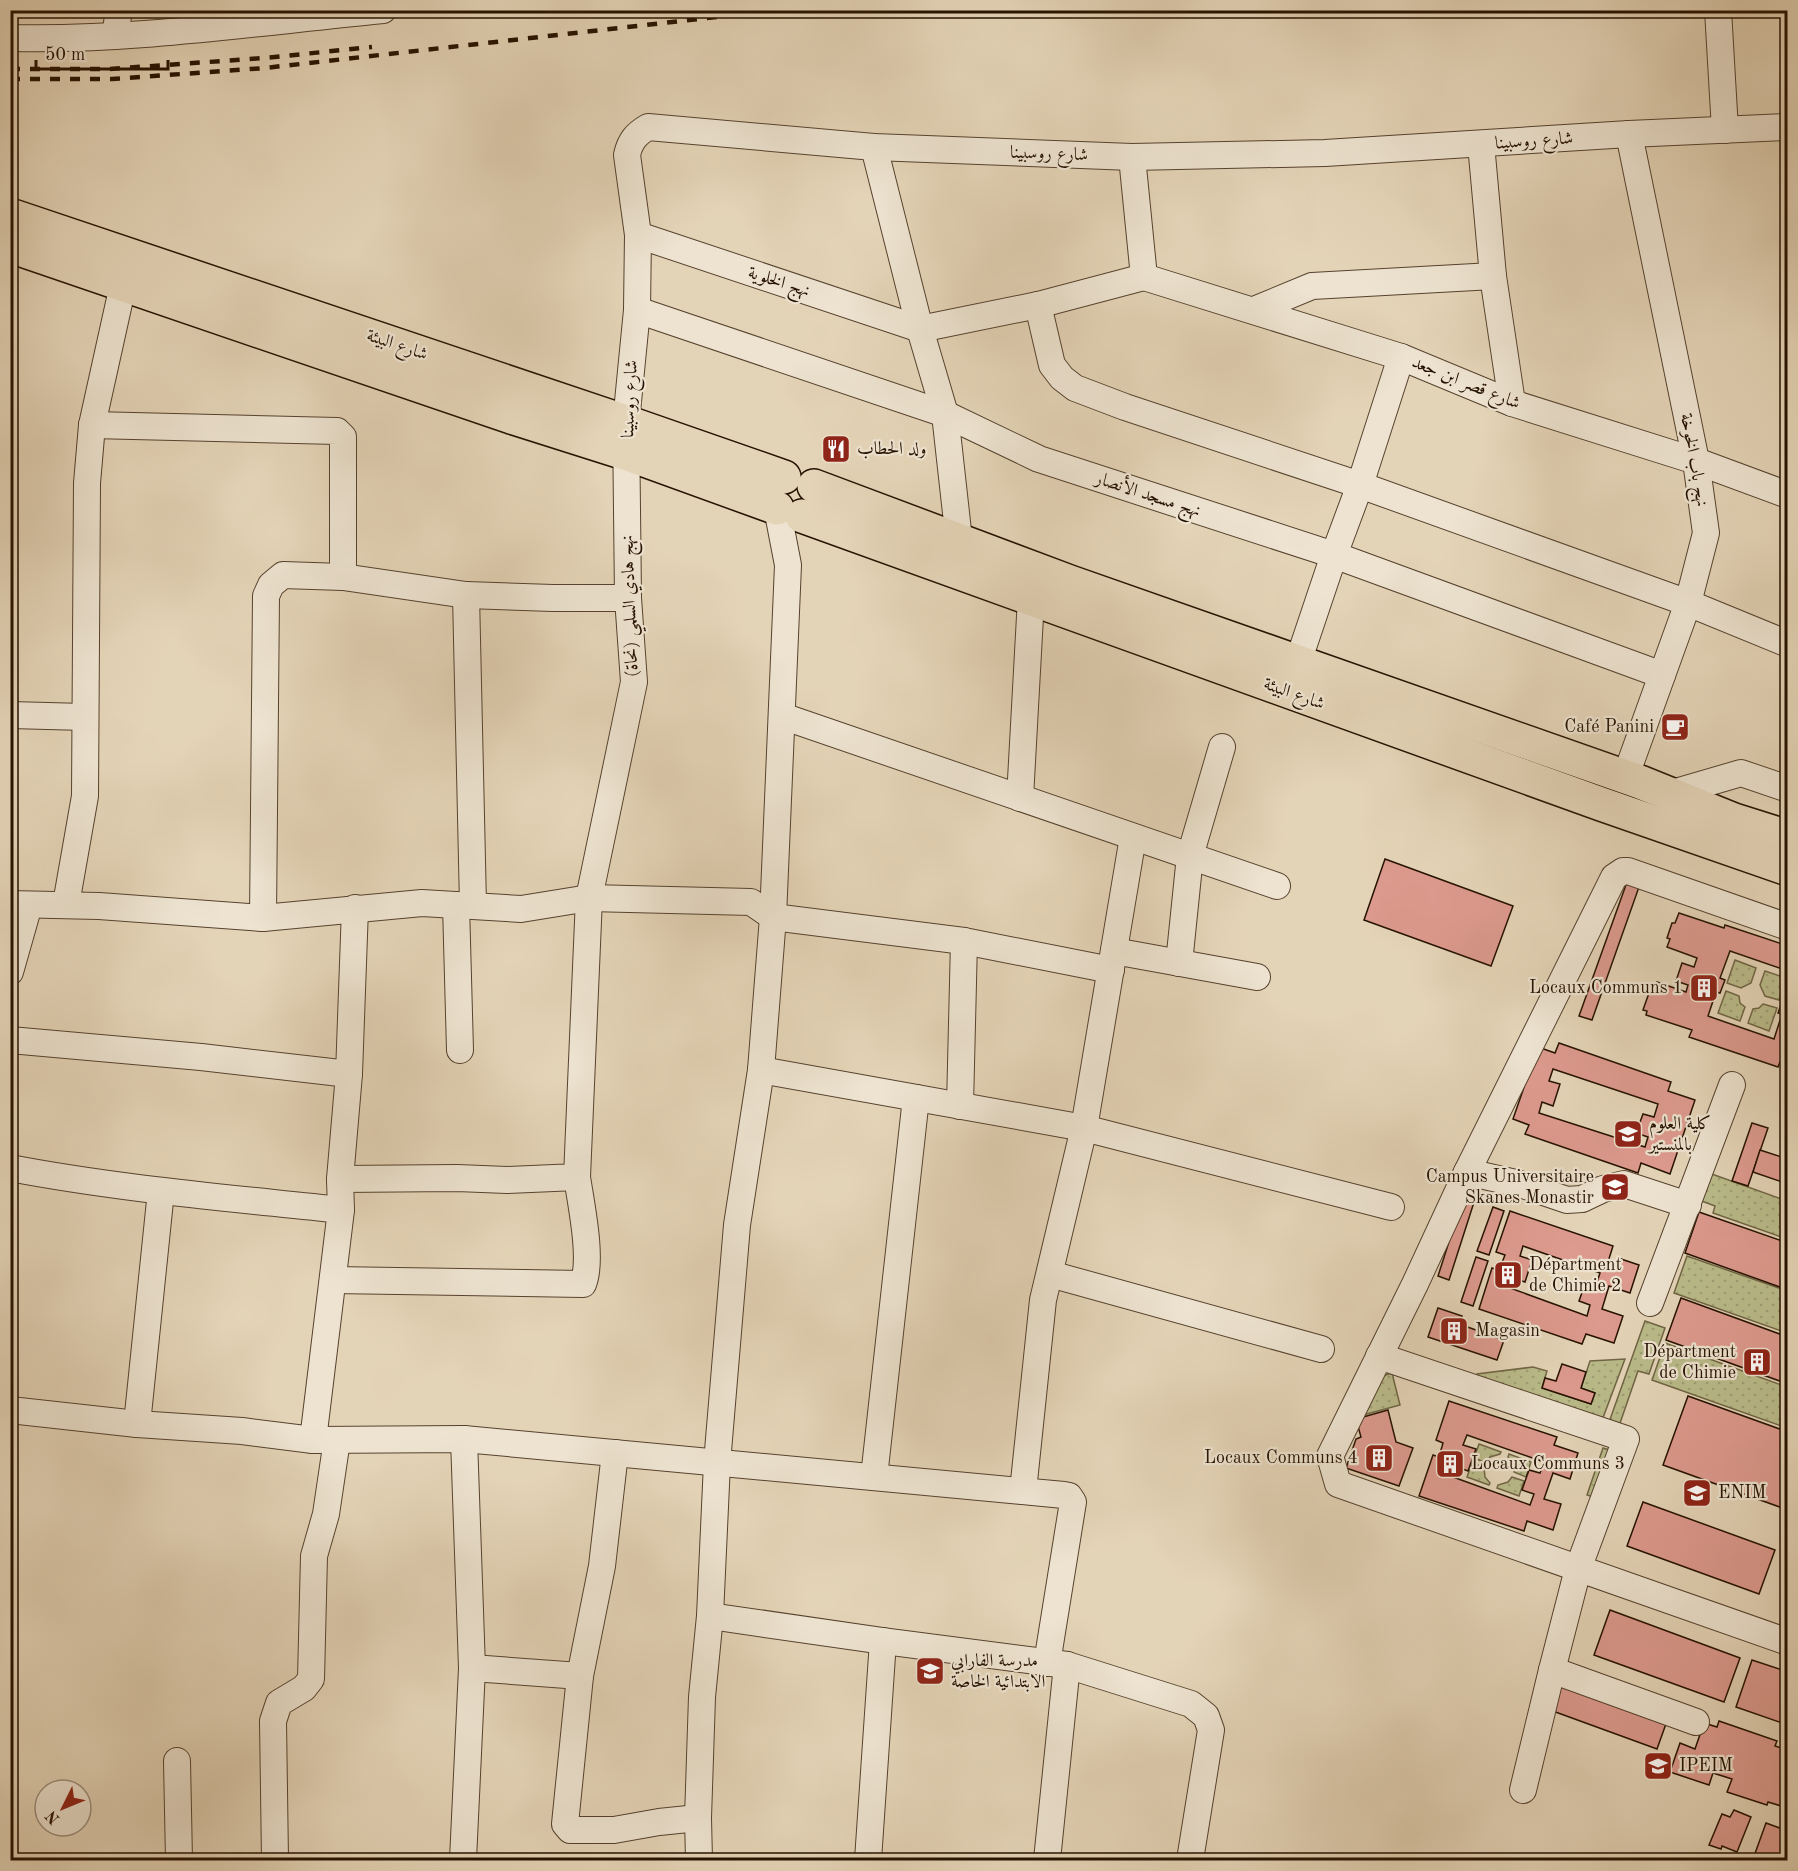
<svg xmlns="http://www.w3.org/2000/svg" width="1798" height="1871" font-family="'Old Standard TT',Amiri,serif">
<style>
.garden{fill:url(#garden-dots);stroke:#706645;stroke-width:1.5}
.building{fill:#dd9a8e;stroke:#261200;stroke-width:1.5;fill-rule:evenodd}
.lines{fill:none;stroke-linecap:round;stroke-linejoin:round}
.minor-casing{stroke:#56422e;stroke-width:28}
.major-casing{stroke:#261200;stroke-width:36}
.minor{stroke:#ede3d0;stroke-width:26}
.major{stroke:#e4d4b7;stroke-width:33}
.rail{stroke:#261200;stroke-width:4.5;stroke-dasharray:10 10;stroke-linecap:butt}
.labels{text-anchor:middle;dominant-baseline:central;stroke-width:4.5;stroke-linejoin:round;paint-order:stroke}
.street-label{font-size:18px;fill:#261200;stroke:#ede3d0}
.poi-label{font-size:18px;fill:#261200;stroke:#ede3d0;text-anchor:start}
</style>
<defs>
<pattern id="garden-dots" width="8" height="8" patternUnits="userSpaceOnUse" patternTransform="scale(1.5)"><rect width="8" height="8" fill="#babb8a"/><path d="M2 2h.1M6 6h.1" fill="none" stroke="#a0a075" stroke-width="1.8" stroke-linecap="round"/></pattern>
</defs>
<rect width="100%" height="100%" fill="#e4d4b7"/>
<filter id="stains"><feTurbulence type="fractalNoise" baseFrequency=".00333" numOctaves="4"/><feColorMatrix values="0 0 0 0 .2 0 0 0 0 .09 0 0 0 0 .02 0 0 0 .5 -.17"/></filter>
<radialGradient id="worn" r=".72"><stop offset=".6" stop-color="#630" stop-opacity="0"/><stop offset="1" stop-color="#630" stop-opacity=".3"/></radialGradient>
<g class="garden">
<path d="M1735 960 1756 968 1751 983 1741 988 1727 983Z"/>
<path d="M1765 971 1786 978 1779 1000 1765 996 1760 985Z"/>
<path d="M1726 991 1739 996 1740 1003 1745 1007 1740 1021 1718 1013Z"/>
<path d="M1763 1004 1777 1008 1769 1031 1748 1023 1753 1009 1759 1008Z"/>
<path d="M1709 1173 1787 1201V1239L1713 1213 1715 1206 1699 1200Z"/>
<path d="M1687 1256 1787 1291V1333L1674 1293Z"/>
<path d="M1645 1321 1665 1328 1649 1374 1638 1371 1618 1429 1608 1425Z"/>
<path d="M1665 1343 1787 1387V1428L1652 1380Z"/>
<path d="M1625 1359 1601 1423 1474 1384 1477 1374 1533 1367 1547 1371 1542 1388 1591 1404 1595 1393 1581 1388 1590 1361Z"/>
<path d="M1392 1373 1400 1405 1363 1415 1382 1376Z"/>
<path d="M1479 1444 1501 1452 1500 1454 1490 1457 1486 1463 1474 1458Z"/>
<path d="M1603 1448 1610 1450 1594 1497 1587 1495Z"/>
<path d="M1509 1454 1531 1462 1526 1477 1514 1472 1513 1462 1508 1457Z"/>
<path d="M1472 1463 1484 1467 1485 1477 1490 1483 1489 1485 1467 1477Z"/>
<path d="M1512 1477 1524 1481 1519 1496 1497 1488 1498 1485 1508 1482Z"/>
</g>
<g class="building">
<path d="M1385 859 1513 906 1491 966 1364 920Z"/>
<path d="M1627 882 1639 887 1592 1020 1579 1016Z"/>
<path d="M1679 913 1724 928 1725 925 1788 946V971L1730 951 1720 978 1725 980 1720 993 1716 992 1708 1016 1774 1039 1782 1014 1778 1013 1783 999 1786 1000 1788 994V1065L1780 1062 1778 1067 1689 1037 1692 1030 1646 1015 1647 1011 1643 1010 1649 993 1653 994 1657 982 1686 992 1688 985 1676 981 1682 963 1694 967 1697 958 1667 947 1670 939 1667 938 1672 923H1675Z"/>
<path d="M1559 1043 1671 1082 1668 1091 1695 1100 1670 1174 1641 1163 1638 1173 1525 1134 1529 1125 1513 1119 1538 1047 1555 1053ZM1553 1069 1658 1104 1654 1117 1643 1114 1636 1133 1648 1137 1645 1147 1539 1113 1542 1102 1553 1106 1560 1084 1549 1081Z"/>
<path d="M1752 1123 1768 1128 1748 1186 1732 1181Z"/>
<path d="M1760 1150 1788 1159V1184L1753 1172Z"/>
<path d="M1465 1192 1476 1196 1449 1280 1438 1276Z"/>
<path d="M1493 1207 1504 1211 1489 1255 1477 1251Z"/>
<path d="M1510 1211 1613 1246 1607 1265 1614 1268 1618 1258 1639 1265 1630 1293 1609 1286 1602 1309 1623 1316 1614 1343 1586 1334 1582 1344 1479 1309 1492 1268 1499 1270 1505 1255 1496 1252ZM1523 1246 1600 1273 1596 1285 1586 1281 1579 1301 1590 1305 1587 1316 1510 1288 1513 1278 1525 1282 1532 1260 1520 1256Z"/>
<path d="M1699 1212 1788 1243V1290L1685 1253Z"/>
<path d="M1476 1257 1488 1261 1473 1306 1461 1302Z"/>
<path d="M1681 1298 1788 1337V1384L1666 1340Z"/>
<path d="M1438 1308 1462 1316 1459 1324 1504 1340 1497 1360 1428 1337Z"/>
<path d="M1562 1364 1586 1372 1581 1388 1595 1393 1591 1404 1542 1388 1545 1378 1556 1381Z"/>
<path d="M1688 1396 1788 1432V1510L1663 1465Z"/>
<path d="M1449 1401 1557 1437 1554 1445 1578 1453 1570 1479 1553 1473 1544 1499 1561 1504 1553 1530 1527 1521 1524 1531 1419 1496 1433 1455 1439 1457 1443 1443 1436 1440ZM1467 1435 1544 1462 1540 1473 1529 1470 1522 1490 1534 1494 1530 1505 1453 1477 1457 1467 1468 1471 1476 1449 1463 1445Z"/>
<path d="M1388 1410 1396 1442 1413 1448 1399 1486 1346 1468 1356 1439 1361 1437 1356 1419Z"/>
<path d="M1643 1502 1775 1550 1759 1594 1627 1546Z"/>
<path d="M1610 1610 1740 1658 1724 1702 1594 1655Z"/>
<path d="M1752 1660 1788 1672V1725L1736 1707Z"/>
<path d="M1560 1682 1667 1721 1657 1749 1550 1710Z"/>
<path d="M1719 1721 1777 1741 1775 1746 1788 1750V1808L1768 1802 1767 1805 1727 1792 1732 1779 1713 1773 1709 1785 1670 1772 1680 1743 1695 1749 1704 1723 1717 1727Z"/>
<path d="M1734 1810 1751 1817 1737 1852 1722 1846 1721 1849 1709 1845 1722 1814 1730 1817Z"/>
<path d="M1766 1823 1788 1831V1860L1753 1859Z"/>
</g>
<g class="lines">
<g class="minor-casing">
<g id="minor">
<path d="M1718 10 1725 130"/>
<path d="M115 36 119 10"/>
<path d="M10 38C135 41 259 22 383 10"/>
<path d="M1481 144 1493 276 1512 403"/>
<path d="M874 147 920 329 945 414 959 540"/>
<path d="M1132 157 1144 277"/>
<path d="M638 235 920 329 1038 305 1144 277"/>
<path d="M1144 277 1401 357 1512 403 1696 461 1788 495"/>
<path d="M1038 305 1052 365 1062 378 1075 388 1125 407 1360 485 1688 603 1788 644"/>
<path d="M637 310 945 414 1039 459 1334 555 1662 675"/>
<path d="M1254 310 1312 286 1493 276"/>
<path d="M92 425 337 431 343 437V577"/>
<path d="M466 595 473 905"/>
<path d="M1298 662 1334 555 1360 485 1401 357"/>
<path d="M10 715 85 717"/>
<path d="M782 716 1277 886"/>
<path d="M1625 778 1688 603 1706 533 1696 461 1629 134"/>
<path d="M1669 794 1741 773 1788 789"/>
<path d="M1020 798 1031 598"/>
<path d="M10 904 99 906 263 918 422 903 521 909 589 898 751 902 773 917 964 941 1111 970"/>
<path d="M66 904 85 796 87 483 92 425 123 285"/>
<path d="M456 905 460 1050"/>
<path d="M263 918 266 596 271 585 283 575 343 577 466 595 553 598H628"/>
<path d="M1788 927 1628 871H1623L1614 877 1467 1172 1415 1284 1330 1456 1338 1484 1788 1642"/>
<path d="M1114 951 1257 977"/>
<path d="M1179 963 1190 856 1222 747"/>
<path d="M10 972 29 905"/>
<path d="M10 1040 201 1057 349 1074"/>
<path d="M761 1070 1084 1128 1391 1207"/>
<path d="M960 1106 964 941"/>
<path d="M10 1168C120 1189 231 1198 341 1210"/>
<path d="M1467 1172 1520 1184 1567 1200 1582 1199 1603 1189 1624 1184 1688 1205"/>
<path d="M340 1179 457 1178 507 1180 577 1177 589 898 634 682 628 598 626 422 637 310 638 235 627 155C630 141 636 134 648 127L874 147 1132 157 1325 153 1629 134 1788 127"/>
<path d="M1050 1274 1321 1349"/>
<path d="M333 1280 583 1284C593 1260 581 1204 577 1177"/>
<path d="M1650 1303 1732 1085"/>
<path d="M1379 1356 1626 1439 1578 1569 1552 1670 1523 1790"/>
<path d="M10 1410 137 1424 242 1431 313 1440 464 1439 1064 1495 1069 1496 1073 1502 1047 1663"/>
<path d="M137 1424 161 1191"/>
<path d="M313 1440 341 1210 340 1179 349 1074 355 908"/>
<path d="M615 1453 602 1566 580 1676 565 1824 570 1830H614L659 1822 698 1818"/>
<path d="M874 1477 916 1098"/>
<path d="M1023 1491 1043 1300 1084 1128 1133 837"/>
<path d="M710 1616 883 1641 1067 1665 1191 1704 1206 1716 1211 1730 1190 1860"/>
<path d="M472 1668 580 1676"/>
<path d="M1552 1670 1696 1722"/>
<path d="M177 1761 179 1860"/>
<path d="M275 1860 273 1721 279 1703 304 1688 311 1679 314 1556 326 1514 337 1440"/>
<path d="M463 1860 472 1668 464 1439"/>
<path d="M699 1860 698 1818 702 1697 710 1616 717 1463 737 1225 761 1070 773 917 788 565 777 508"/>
<path d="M868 1860 883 1641"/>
<path d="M1047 1860 1067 1665"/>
</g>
</g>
<g class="major-casing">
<g id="major">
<path d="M10 215 626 422 784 477"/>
<path d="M10 246 511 417 628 454 777 508"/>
<path d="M814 486 1070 582 1640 782 1734 820 1788 837"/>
<path d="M802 516 1601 804 1788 869"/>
</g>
</g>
<use href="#minor" class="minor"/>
<use href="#major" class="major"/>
<g class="rail">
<path d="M10 69H110L264 58 372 47"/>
<path d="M10 79H112L265 68 778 10"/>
</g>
</g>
<defs>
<g id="restaurant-square" transform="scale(1.5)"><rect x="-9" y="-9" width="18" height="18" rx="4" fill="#8f2418" stroke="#ede3d0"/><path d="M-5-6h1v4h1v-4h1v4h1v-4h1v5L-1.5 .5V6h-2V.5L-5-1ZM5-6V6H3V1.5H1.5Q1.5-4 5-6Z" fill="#fff"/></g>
<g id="cafe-square" transform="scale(1.5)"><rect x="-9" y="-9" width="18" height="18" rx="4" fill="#8f2418" stroke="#ede3d0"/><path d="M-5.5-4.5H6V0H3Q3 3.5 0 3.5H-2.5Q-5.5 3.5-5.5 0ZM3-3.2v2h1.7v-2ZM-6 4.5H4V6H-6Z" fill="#fff"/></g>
<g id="building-square" transform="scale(1.5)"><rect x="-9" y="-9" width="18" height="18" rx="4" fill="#8f2418" stroke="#ede3d0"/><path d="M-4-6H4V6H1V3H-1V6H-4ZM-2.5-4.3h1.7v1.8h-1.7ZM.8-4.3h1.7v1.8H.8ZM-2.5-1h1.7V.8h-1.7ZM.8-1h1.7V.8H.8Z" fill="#fff"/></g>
<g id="university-square" transform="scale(1.5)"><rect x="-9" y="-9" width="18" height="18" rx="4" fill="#8f2418" stroke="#ede3d0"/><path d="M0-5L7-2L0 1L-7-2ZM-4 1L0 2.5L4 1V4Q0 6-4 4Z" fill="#fff"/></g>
<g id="school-square" transform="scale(1.5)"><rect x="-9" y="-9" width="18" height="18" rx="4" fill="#8f2418" stroke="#ede3d0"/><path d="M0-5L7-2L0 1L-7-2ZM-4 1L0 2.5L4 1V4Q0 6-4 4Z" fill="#fff"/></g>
</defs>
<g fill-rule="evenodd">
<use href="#restaurant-square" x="836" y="449"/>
<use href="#cafe-square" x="1675" y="727"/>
<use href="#building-square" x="1704" y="988"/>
<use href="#university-square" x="1628" y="1134"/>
<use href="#university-square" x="1615" y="1187"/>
<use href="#building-square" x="1508" y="1275"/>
<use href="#building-square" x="1454" y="1331"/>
<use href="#building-square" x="1757" y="1362"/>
<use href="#building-square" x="1379" y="1458"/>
<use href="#building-square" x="1450" y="1464"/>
<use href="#university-square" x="1697" y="1493"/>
<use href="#school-square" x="930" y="1671"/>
<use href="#university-square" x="1658" y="1766"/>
</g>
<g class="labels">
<g class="street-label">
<text transform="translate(1534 141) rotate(-4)">شارع روسبينا</text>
<text transform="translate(1049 154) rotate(2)">شارع روسبينا</text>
<text transform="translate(779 282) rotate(18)">نهج الخلوية</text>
<text transform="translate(397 345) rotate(19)">شارع البيئة</text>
<text transform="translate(1466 383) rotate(22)">شارع قصر ابن جعد</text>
<text transform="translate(630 399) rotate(-87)">شارع روسبينا</text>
<text transform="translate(1694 460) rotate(80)">نهج باب الخوخة</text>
<text transform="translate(1148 495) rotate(18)">نهج مسجد الأنصار</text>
<text transform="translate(630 606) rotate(-92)">نهج هادي السلمي (نحاة)</text>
<text transform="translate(1294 694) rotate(20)">شارع البيئة</text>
</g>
<g class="poi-label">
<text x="857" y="449">ولد الحطاب</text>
<text x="1654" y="727" text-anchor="end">Café Panini</text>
<text x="1683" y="988" text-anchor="end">Locaux Communs 1</text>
<text x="1649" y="1124">كلية العلوم<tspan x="1649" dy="21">بالمنستير</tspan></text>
<text x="1594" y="1177" text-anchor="end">Campus Universitaire<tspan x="1594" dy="21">Skanes Monastir</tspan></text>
<text x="1529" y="1265">Départment<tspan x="1529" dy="21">de Chimie 2</tspan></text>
<text x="1475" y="1331">Magasin</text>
<text x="1736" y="1352" text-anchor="end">Départment<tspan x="1736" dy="21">de Chimie</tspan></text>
<text x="1358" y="1458" text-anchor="end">Locaux Communs 4</text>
<text x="1471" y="1464">Locaux Communs 3</text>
<text x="1718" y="1493">ENIM</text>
<text x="951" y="1661">مدرسة الفارابي<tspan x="951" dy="21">الابتدائية الخاصة</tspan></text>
<text x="1679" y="1766">IPEIM</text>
</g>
</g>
<rect width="1798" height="1871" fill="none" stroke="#e4d4b7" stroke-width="36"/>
<rect x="12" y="12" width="1774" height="1847" fill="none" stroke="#261200" stroke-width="3"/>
<rect x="18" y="18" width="1762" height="1835" fill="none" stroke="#261200" stroke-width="1.5"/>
<g transform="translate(63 1808) rotate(227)"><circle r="28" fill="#ede3d0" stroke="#9d8f7d" stroke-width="1.5"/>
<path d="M0-4.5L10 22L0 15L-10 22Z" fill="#8f2418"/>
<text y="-9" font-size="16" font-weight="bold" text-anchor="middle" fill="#261200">N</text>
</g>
<path d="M36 60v9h132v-9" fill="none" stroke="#261200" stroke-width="3"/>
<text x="45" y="60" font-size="18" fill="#261200" stroke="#ede3d0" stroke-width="4.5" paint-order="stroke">50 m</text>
<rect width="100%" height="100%" filter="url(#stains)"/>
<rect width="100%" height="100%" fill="url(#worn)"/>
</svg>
